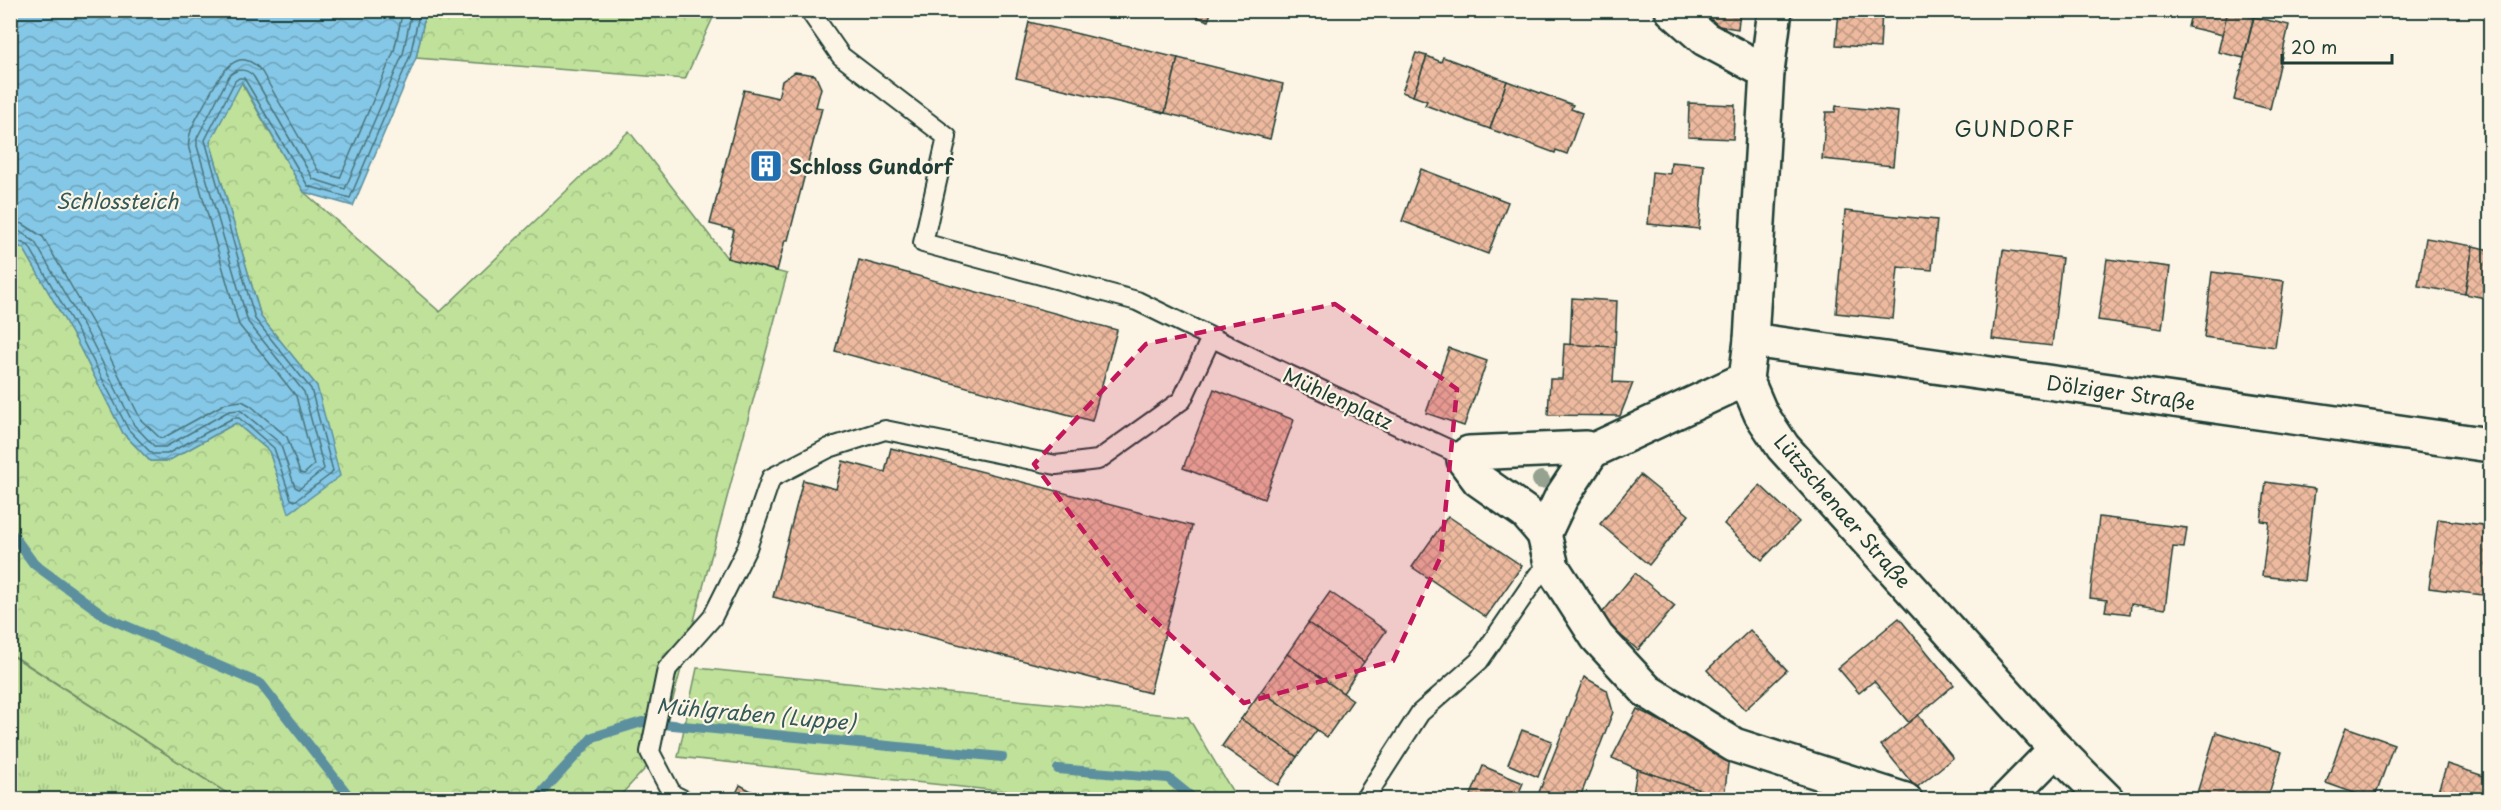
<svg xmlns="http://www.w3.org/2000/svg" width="2501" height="810" font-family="'Playpen Sans',sans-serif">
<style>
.grass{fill:url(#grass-tufts);stroke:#6f8f67;stroke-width:1.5}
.forest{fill:url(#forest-crowns);stroke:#6f8f67;stroke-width:1.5}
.garden{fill:#bfe19a;stroke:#6f8f67;stroke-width:1.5}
.water{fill:url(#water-waves);stroke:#5c909f;stroke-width:1.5}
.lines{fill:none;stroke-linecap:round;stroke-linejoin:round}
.shore{stroke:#48747b;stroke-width:1.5}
.stream{stroke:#5c909f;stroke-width:10}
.building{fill:url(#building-cross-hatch);stroke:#1f3d34;stroke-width:1.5}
.service-casing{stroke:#1f3d34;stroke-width:22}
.minor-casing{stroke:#1f3d34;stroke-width:38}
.tertiary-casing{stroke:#1f3d34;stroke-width:38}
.service{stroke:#fcf5e5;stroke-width:18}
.minor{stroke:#fcf5e5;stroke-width:33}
.tertiary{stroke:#fcf5e5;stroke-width:33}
.tree{fill:#94a28f}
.marked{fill:#c2185b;fill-opacity:0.2;stroke:#c2185b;stroke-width:4.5;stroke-dasharray:12 8;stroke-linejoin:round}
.labels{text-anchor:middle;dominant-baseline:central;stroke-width:4.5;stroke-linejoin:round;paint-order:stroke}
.poi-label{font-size:20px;font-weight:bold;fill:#1f3d34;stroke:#fcf5e5;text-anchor:start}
.street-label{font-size:20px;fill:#1f3d34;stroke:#fcf5e5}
.neighbourhood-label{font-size:21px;letter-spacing:1.5px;fill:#1f3d34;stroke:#fcf5e5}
.water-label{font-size:21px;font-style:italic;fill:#335958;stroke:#fcf5e5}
</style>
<defs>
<pattern id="grass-tufts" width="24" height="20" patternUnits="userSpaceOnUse" patternTransform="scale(1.5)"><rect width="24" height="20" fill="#bfe19a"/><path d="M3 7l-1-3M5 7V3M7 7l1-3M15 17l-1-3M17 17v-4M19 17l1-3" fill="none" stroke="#a4c285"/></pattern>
<pattern id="forest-crowns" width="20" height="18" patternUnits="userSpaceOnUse" patternTransform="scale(1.5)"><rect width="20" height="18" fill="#bfe19a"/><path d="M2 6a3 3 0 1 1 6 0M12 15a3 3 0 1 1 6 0" fill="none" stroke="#a4c285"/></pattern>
<pattern id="water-waves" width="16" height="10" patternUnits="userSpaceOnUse" patternTransform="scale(1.5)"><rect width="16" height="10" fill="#85c7e6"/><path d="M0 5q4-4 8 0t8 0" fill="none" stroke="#6ca3bb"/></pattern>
<pattern id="building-cross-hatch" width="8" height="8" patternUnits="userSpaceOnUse" patternTransform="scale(1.5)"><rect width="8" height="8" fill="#eeba9f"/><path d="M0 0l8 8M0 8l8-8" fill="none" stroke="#c09882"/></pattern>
</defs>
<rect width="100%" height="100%" fill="#fcf5e5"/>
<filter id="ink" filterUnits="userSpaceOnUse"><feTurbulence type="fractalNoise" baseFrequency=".0167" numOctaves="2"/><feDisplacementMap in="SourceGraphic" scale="12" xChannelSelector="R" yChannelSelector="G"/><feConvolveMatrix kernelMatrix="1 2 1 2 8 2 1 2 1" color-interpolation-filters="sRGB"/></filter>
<g filter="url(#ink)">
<path class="grass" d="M10 654 236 799H11Z"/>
<g class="forest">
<path d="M426 11H716L685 79 416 58Z"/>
<path d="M241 82 304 192 440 312 629 131 727 258 787 274 658 755 617 799H236L11 654 10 242 24 249 77 342 123 433 150 461H168L236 423 269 451 289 512 317 386 261 317 210 142Z"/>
<path d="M697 668 1188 717 1237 799H1154L1150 790 1110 797 1000 791 678 757Z"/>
</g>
<path class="garden" d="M1000 791 1110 797 1114 799H999Z"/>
<path class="water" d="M10 11H426L416 58 353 206 304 192 242 82 210 142 261 317 317 386 340 476 289 513 269 451 236 423 168 461H150L123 433 77 342 24 249 11 242Z"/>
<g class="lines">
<g class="shore">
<path d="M10 221 23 224 43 237 97 331 141 420 159 437 163 438 226 403 242 401 251 406 287 437 300 473 304 474 314 465 296 396 239 325 189 149C186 132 199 115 206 101 217 81 236 39 262 72L319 172 340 178 394 51 403 10"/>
<path d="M10 230 19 231 35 242 89 336 134 425 155 447H165L229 411 240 410 280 443 295 487 299 489 324 469 304 392 248 322 197 146V138L229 76C237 68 247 68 254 77L313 179 345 189 403 54 412 10"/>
<path d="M10 237 29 246 82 339 128 429 152 454H167L233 418H239L274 448 291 499 295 501 331 474 333 471 311 389 255 319 205 140 235 81 239 78H244L308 186 350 198 410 56 420 10"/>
</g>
<g class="stream">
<path d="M10 531 34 564 108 618 261 684 352 800"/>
<path d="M1058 769 1168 778 1195 800"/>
<path d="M535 800 593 737 642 722 1002 757"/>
</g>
</g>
<g class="building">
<path d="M1181 10H1212L1208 21Z"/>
<path d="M1700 10H1740L1738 29 1719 26Z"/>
<path d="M1839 10H1882L1880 48 1836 45Z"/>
<path d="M2192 10H2228L2223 35 2188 27Z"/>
<path d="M2228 10H2255L2244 58 2218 52Z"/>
<path d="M2254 17 2289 25 2270 109 2234 100Z"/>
<path d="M1029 22 1178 58 1165 113 1016 78Z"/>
<path d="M1416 53 1427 56 1413 96 1402 92Z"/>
<path d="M1427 56 1441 62 1443 57 1507 81 1490 129 1425 105 1427 101 1413 96Z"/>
<path d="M1178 58 1283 84 1270 139 1165 113Z"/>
<path d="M795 72 815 75 821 88 816 107 822 108 788 240H785L777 271 727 258 734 230 710 224 744 90 778 98 782 81Z"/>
<path d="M1507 81 1573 105 1571 109 1582 113 1567 154 1556 150 1555 153 1490 129Z"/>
<path d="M1689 103 1735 105 1733 139 1688 137Z"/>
<path d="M1836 106 1898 112 1893 166 1822 159 1826 112H1835Z"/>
<path d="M1671 162 1704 165 1699 229 1648 224 1652 172 1670 174Z"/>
<path d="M1421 169 1508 202 1488 254 1402 221Z"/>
<path d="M1845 211 1937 220 1932 270 1898 267 1893 319 1836 313Z"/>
<path d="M2426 238 2473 246 2465 294 2418 286Z"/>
<path d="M2473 246 2490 250V299L2465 294Z"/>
<path d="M2003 250 2062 258 2052 346 1992 339Z"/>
<path d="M2107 259 2170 267 2162 329 2098 320Z"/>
<path d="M859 260 1117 330 1092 421 835 351Z"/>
<path d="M2212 272 2284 281 2275 347 2204 337Z"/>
<path d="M1572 298 1617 301 1615 347 1570 345Z"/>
<path d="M1564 344 1615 347 1613 382 1633 383 1620 416 1548 415 1550 379H1562Z"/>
<path d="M1449 348 1487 361 1464 426 1426 413Z"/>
<path d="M1214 389 1294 420 1264 499 1183 468Z"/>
<path d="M891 448 1192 526 1150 693 773 597 803 480 836 489 843 461 885 472Z"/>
<path d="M1640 475 1689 515 1649 565 1600 524Z"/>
<path d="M2266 482 2315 489 2304 581 2262 576 2269 522 2261 521Z"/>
<path d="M1760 485 1799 522 1762 560 1724 524Z"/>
<path d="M1448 516 1522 566 1486 617 1412 567Z"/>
<path d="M2099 517 2187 528 2184 548 2173 547 2165 609 2131 604 2130 614 2105 611 2107 600 2090 598Z"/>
<path d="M2438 519 2490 526V596L2429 588Z"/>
<path d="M1635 573 1675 606 1638 650 1599 617Z"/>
<path d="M1330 592 1386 631 1364 662 1308 623Z"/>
<path d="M1899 618 1954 685 1909 723 1874 681 1859 693 1838 668Z"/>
<path d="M1308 623 1364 662 1343 693 1287 654Z"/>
<path d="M1750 630 1787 670 1745 710 1707 670Z"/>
<path d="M1287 654 1353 700 1327 737 1261 691Z"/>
<path d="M1584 677 1607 690 1613 712 1579 800H1536Z"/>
<path d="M1261 691 1317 730 1297 757 1241 719Z"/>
<path d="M1637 709 1729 756 1724 798 1637 769 1612 758Z"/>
<path d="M1918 715 1953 758 1916 788 1881 745Z"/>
<path d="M1241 719 1297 757 1278 785 1222 746Z"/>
<path d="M2346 727 2394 744 2374 800 2326 783Z"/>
<path d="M1522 730 1552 741 1538 777 1508 764Z"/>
<path d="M2216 732 2282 752 2267 800H2206L2196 796Z"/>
<path d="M2447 764 2490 778V800H2435Z"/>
<path d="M1483 766 1523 783 1516 800H1469Z"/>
<path d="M1637 769 1724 798V800H1632Z"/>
<path d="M740 785 768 800H733Z"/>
</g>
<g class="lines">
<g class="service-casing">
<g id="service">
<path d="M809 10 841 56 947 137 923 243 1137 301 1272 367 1465 457"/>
<path d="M684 800 672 794 650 752 667 669 712 618 747 548 771 478 829 448 885 430 1056 465 1098 460 1182 400 1211 338"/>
<path d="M1364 800 1420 713 1479 661 1538 575 1552 567"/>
</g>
</g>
<g class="minor-casing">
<g id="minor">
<path d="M1672 10 1705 39 1767 72"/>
<path d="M1751 340 2490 445"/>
<path d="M1592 451 1561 498 1544 534 1526 513 1479 480 1464 460 1469 453 1586 448 1592 451 1746 379"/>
<path d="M1544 534 1552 567 1597 637 1647 691 1734 745 1905 800"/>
<path d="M2006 800 2056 749"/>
</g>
</g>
<g class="tertiary-casing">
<path id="tertiary" d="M1775 10 1767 72 1751 340 1746 379 1761 414 1783 447 2056 749 2107 800"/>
</g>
<use href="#service" class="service"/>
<use href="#minor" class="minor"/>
<use href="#tertiary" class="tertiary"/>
</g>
<circle class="tree" cx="1541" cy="480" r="9"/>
</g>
<path class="marked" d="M1335 304 1457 389 1441 556 1393 661 1244 703 1138 605 1034 464 1146 344Z"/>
<defs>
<g id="building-square" transform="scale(1.725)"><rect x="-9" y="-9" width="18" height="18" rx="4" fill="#1f6fb2" stroke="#fcf5e5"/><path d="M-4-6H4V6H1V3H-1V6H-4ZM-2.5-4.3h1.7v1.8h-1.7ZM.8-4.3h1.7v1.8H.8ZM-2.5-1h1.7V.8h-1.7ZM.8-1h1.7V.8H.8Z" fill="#fff"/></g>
</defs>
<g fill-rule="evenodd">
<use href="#building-square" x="766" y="166"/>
</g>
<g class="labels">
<g class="poi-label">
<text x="789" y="166">Schloss Gundorf</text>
</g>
<g class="street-label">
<text transform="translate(2121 392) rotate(8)">Dölziger Straße</text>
<text transform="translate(1338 398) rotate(25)">Mühlenplatz</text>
<text transform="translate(1843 511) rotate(49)">Lützschenaer Straße</text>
</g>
<g class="neighbourhood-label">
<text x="2015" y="128">GUNDORF</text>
</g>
<g class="water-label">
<text x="117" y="200">Schlossteich</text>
<text transform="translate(756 713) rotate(5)">Mühlgraben (Luppe)</text>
</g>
</g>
<rect width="2501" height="810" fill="none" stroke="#fcf5e5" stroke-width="36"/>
<rect x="18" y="18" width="2465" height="774" fill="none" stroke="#1f3d34" stroke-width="2" filter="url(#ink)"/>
<path d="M2282 54v9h110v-9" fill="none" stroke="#1f3d34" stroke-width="3"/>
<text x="2291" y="54" font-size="18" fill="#1f3d34" stroke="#fcf5e5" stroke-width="4.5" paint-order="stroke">20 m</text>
</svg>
